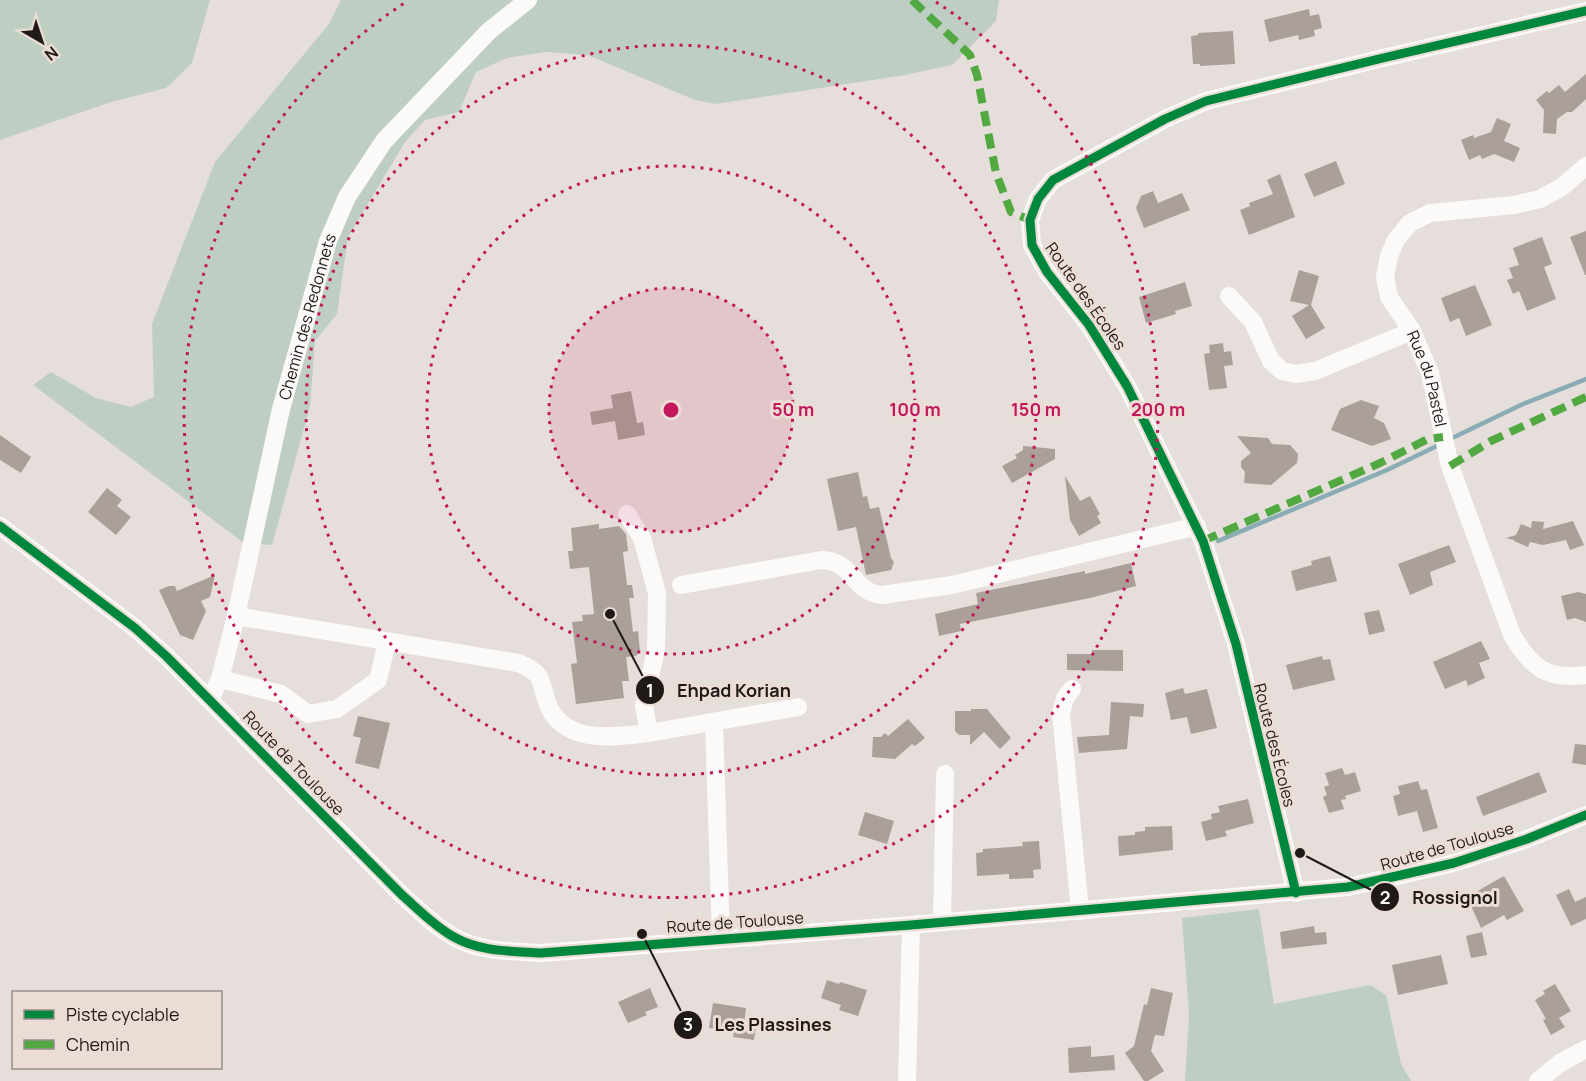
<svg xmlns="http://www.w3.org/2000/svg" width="1586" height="1081" font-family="Manrope,sans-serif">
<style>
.green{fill:#becec2}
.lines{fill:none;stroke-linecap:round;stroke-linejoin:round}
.stream{stroke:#8aacb4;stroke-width:4.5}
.building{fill:#aa9f99}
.minor{stroke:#fbfaf9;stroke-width:18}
.quiet{stroke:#52a942;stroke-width:8;stroke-dasharray:15 8;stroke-linecap:butt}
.cycleway-casing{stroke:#ebdcd5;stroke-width:13}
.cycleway{stroke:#00873e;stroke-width:9}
.ring{fill:none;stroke:#c2185b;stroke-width:3;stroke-dasharray:3 6}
.labels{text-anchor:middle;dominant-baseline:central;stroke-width:6;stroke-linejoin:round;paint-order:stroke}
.street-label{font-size:16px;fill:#1f1a18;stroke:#ebdcd5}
.centre{fill:#c2185b;stroke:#ebdcd5;stroke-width:3}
.ring-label{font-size:18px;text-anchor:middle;font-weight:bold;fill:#c2185b;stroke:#ebdcd5;stroke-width:6;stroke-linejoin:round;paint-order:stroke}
.leader{fill:none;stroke:#1f1a18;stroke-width:2}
.callout-dot{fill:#1f1a18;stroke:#ebdcd5;stroke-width:2}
.mark-label{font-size:18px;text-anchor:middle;font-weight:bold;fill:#fff}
.callout-label{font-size:18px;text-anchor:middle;font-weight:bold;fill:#1f1a18;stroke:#ebdcd5;stroke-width:6;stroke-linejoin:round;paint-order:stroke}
</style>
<rect width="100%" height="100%" fill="#e6deda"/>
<g class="green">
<path d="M0 0H210L192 63 166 88 111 102 0 140Z"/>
<path d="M341 0H999L996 21 952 65 905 75 716 104 695 100 588 55 546 52 507 58 476 72 459 112 425 120 405 142 348 237 337 314 315 341 310 406 272 545 244 543 33 385 51 372 96 398 131 407 154 397 152 324 215 162 329 24Z"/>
<path d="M1259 909 1274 1004 1370 985 1386 995 1401 1064 1411 1081H1185L1189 1015 1182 918Z"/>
</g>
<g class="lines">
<g class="stream">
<path d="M1448 440 1523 404 1586 379"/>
<path d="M1218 541 1387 470 1441 444"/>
</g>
</g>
<g class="building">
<path d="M1309 9 1310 16 1319 14 1322 28 1314 30 1315 36 1299 40 1298 35 1269 42 1264 20Z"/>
<path d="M1233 31 1235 64 1200 66V64H1193L1191 36 1198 35V33Z"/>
<path d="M1586 74V99L1572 112H1567L1557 119 1556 134 1543 133 1544 110 1536 100 1547 91 1549 93 1559 85 1565 92Z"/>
<path d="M1497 118 1511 124 1504 141 1520 148 1514 162 1494 154 1482 159 1480 155 1469 160 1461 140 1473 135 1474 138 1491 132Z"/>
<path d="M1336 161 1345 184 1314 197 1304 174Z"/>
<path d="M1280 174 1295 217 1249 235 1240 210 1250 206 1249 203 1273 194 1267 180Z"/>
<path d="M1153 191 1158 203 1182 193 1190 210 1144 228 1136 208 1141 196Z"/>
<path d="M1586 231V275H1585L1570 237Z"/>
<path d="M1542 237 1552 264 1544 267 1556 299 1527 311 1519 291 1513 294 1507 280 1513 278 1509 268 1519 265 1513 248Z"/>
<path d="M1299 270 1319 276 1311 305 1325 328 1306 339 1292 316 1309 305 1290 301Z"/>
<path d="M1185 282 1192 306 1175 311 1176 314 1146 323 1139 297Z"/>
<path d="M1475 285 1492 325 1466 336 1459 318 1450 322 1441 298Z"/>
<path d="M1223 343 1224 352 1231 351 1233 365 1224 366 1227 388 1209 390 1204 354 1210 353 1209 345Z"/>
<path d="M631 391 637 423 643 422 645 435 618 440 615 421 592 425 590 412 613 408 611 395Z"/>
<path d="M1361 400 1379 406 1374 418 1384 423 1391 439 1372 446 1331 430 1340 409Z"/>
<path d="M0 435 31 457 21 473 0 460Z"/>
<path d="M1237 436 1268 438 1272 444 1290 445 1298 454 1297 463 1271 485 1244 483 1245 472 1241 467V461L1251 453Z"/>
<path d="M1023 446 1055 449V459L1012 483 1002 466 1017 458 1015 455 1023 450Z"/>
<path d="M858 472 863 497 867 496 870 509 879 507 891 558 894 562 891 570 866 575 856 527 838 531 827 479Z"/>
<path d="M1065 476 1080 501 1090 496 1100 514 1097 516 1101 523 1079 536 1070 520Z"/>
<path d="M107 488 122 500 117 506 131 517 116 535 88 512Z"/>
<path d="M1532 521 1544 522 1543 529 1573 521 1584 545 1570 550 1566 540 1543 545 1530 542 1528 547 1514 541V540L1506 538 1516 535 1521 524 1531 528Z"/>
<path d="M599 524V529L619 526 626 534 628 551 623 552 627 585H632L634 598H629L633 632 638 631 640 651 636 656 626 657 629 681H622L624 698 576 704 571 664 577 663 572 622 583 621 582 615 594 614 589 567 570 569 568 551H573L571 528Z"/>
<path d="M1449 545 1456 562 1430 572 1433 585 1410 595 1398 564Z"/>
<path d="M1330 556 1337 581 1296 591 1291 571 1312 565 1311 561Z"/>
<path d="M1131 563 1136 586 1090 598 960 624 961 631 939 636 935 614 978 604 976 593 1085 571V574Z"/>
<path d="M215 575 210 597 201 601 206 611 193 640 180 635 159 590 169 586H175L177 591Z"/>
<path d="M1578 592 1586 594V622L1575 618 1567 620 1561 596Z"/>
<path d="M1379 610 1385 631 1369 635 1364 613Z"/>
<path d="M1481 641 1490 659 1479 663 1485 678 1468 686 1466 680 1445 689 1433 662Z"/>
<path d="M1092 650H1123V671L1067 670V654H1092Z"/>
<path d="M1322 656 1323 660 1330 659 1335 680 1293 690 1286 665Z"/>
<path d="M1183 688 1185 694 1207 689 1217 728 1191 734 1187 717 1171 720 1165 693Z"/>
<path d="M1111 702 1144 704 1143 717 1130 716 1127 749 1079 753 1077 737 1109 735Z"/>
<path d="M971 709H987L1011 738 1000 749 984 732 970 745V735H959L955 731V711H971Z"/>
<path d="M358 716 390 723 379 769 355 763 361 738 353 736Z"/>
<path d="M908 719 925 738 915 746 912 744 895 759 872 757 873 737H881L885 733 888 736Z"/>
<path d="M1575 744 1586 745V765L1572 763Z"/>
<path d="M1342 768 1345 775 1355 772 1361 791 1345 796 1346 799 1341 800 1344 809 1329 813 1323 797 1327 795 1324 787 1329 785 1325 773Z"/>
<path d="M1539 772 1547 792 1483 816 1476 797Z"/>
<path d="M1418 781 1421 790 1427 789 1438 828 1423 832 1417 811 1398 816 1393 796 1400 794 1398 786Z"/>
<path d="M1248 799 1254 823 1225 831 1227 836 1206 841 1201 822 1212 819 1211 814 1220 812 1218 806Z"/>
<path d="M865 812 894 821 887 844 858 835Z"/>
<path d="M1172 826 1173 850 1119 856 1118 836 1135 835V832L1145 831V827Z"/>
<path d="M1039 841 1041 869 1033 870 1034 878 1009 879V874L977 876 976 853 983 852V849L1023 846 1022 842Z"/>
<path d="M1504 876 1524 911 1507 920 1504 915 1481 928 1467 897Z"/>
<path d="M1569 889 1575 902 1586 897V919L1571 926 1556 895Z"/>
<path d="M1314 926 1315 933 1326 932 1327 944 1282 949 1280 932Z"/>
<path d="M1482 932 1487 955 1471 958 1466 936Z"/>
<path d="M1441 955 1448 984 1398 995 1392 965Z"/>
<path d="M827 980 839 984 840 982 867 990 858 1016 839 1010 841 1005 821 998Z"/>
<path d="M1555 984 1571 1011 1559 1018 1565 1027 1551 1035 1543 1020 1546 1019 1535 1000 1545 994 1543 991Z"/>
<path d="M650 988 658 1007 645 1012 647 1015 628 1023 618 1002Z"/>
<path d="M1151 988 1173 993 1164 1036 1155 1035 1151 1051 1164 1071 1148 1081H1144L1125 1053 1134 1046 1144 1004 1147 1005Z"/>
<path d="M713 1003 746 1008 744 1025 756 1027 754 1040 733 1037 734 1032 709 1028Z"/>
<path d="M1091 1046V1057L1114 1055 1115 1070 1069 1073 1068 1048Z"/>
</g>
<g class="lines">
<g class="minor">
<path id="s1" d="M1586 166 1562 187 1540 199 1514 205 1430 213 1410 223 1396 240 1389 256 1385 277 1389 297 1412 331 1430 373 1450 466 1512 635C1532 668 1546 680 1586 675"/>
<path d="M1229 296 1253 322 1271 361 1282 371 1296 374 1315 371 1412 331"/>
<path d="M627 514 642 538 657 593 656 649 644 706 649 733 798 707"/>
<path d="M0 526 135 628 166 656 402 895C418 909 434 926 454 937 480 952 512 951 541 953L911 925 1348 887 1454 863 1527 839 1586 815"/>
<path d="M681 585 821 560C855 561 851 592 882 595L952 585 1197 526"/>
<path d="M236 616 518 663C546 674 539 681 548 705 565 745 615 737 649 733"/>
<path d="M220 679 281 694 308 714 337 709 378 680 387 642"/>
<path d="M1072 689 1065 698 1061 713 1080 911"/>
<path id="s2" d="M211 698 220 679 236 616 281 409 328 241 347 197 384 141 489 31 528 0"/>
<path d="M714 723 721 938"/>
<path d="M1296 893 1236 644 1203 541 1127 386 1089 325 1047 272 1032 245 1030 220 1038 199 1053 180 1165 119 1206 101 1383 58 1586 11"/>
<path d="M942 922 945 774"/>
<path d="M907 1081 911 925"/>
<path d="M1538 1081 1560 1063 1586 1049"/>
</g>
<g class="quiet">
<path d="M912 0 970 55 977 75 996 173 1011 212 1030 220"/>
<path d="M1450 466 1491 441 1586 397"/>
<path d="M1203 541 1380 463 1428 439 1443 437"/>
</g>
<g class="cycleway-casing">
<g id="cycleway">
<path d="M0 526 135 628 166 656 402 895C418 909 434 926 454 937 480 952 512 951 541 953L911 925 1348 887 1454 863 1527 839 1586 815"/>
<path d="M1296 893 1236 644 1203 541 1127 386 1089 325 1047 272 1032 245 1030 220 1038 199 1053 180 1165 119 1206 101 1383 58 1586 11"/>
</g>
</g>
<use href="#cycleway" class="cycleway"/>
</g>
<circle cx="671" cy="410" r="122" fill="#c2185b" fill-opacity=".12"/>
<g class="ring">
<circle cx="671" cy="410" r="122"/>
<circle cx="671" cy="410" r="244"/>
<circle cx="671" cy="410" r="365"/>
<path d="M936 2A487 487 0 1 1 406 2"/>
</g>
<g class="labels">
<g class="street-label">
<text transform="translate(1086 296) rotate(55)">Route des Écoles</text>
<text stroke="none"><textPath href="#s2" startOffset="394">Chemin des Redonnets</textPath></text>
<text stroke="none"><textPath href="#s1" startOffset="363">Rue du Pastel</textPath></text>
<text transform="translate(1275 745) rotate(76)">Route des Écoles</text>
<text transform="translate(294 763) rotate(46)">Route de Toulouse</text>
<text transform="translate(1447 846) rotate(-16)">Route de Toulouse</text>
<text transform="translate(735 922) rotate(-4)">Route de Toulouse</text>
</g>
</g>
<circle cx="671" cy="410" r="9" class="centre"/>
<g class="ring-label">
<text x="793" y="416">50 m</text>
<text x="915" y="416">100 m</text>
<text x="1036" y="416">150 m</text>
<text x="1158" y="416">200 m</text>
</g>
<path class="leader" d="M610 614L650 690M1300 853L1385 897M642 934L688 1025"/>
<g class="callout-dot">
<circle cx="610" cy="614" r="6"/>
<circle cx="1300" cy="853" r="6"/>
<circle cx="642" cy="934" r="6"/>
<circle cx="650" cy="690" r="15"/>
<circle cx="1385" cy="897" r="15"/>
<circle cx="688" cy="1025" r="15"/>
</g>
<g class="mark-label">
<text x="650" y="697">1</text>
<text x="1385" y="904">2</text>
<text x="688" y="1031">3</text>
</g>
<g class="callout-label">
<text x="734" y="697">Ehpad Korian</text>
<text x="1455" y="904">Rossignol</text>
<text x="773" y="1031">Les Plassines</text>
</g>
<rect x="12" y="991" width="210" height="78" fill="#ebdcd5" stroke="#998e89" stroke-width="1.5"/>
<rect x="24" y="1010" width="30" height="9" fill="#00873e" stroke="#998e89" stroke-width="1.5"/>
<text x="66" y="1021" font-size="18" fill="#1f1a18">Piste cyclable</text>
<rect x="24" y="1040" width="30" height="9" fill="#52a942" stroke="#998e89" stroke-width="1.5"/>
<text x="66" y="1051" font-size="18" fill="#1f1a18">Chemin</text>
<g transform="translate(42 42) rotate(141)" stroke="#ebdcd5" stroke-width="4.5" paint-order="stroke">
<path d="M0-4.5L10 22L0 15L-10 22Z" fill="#1f1a18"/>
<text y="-9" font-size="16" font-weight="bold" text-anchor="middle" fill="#1f1a18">N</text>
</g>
</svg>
